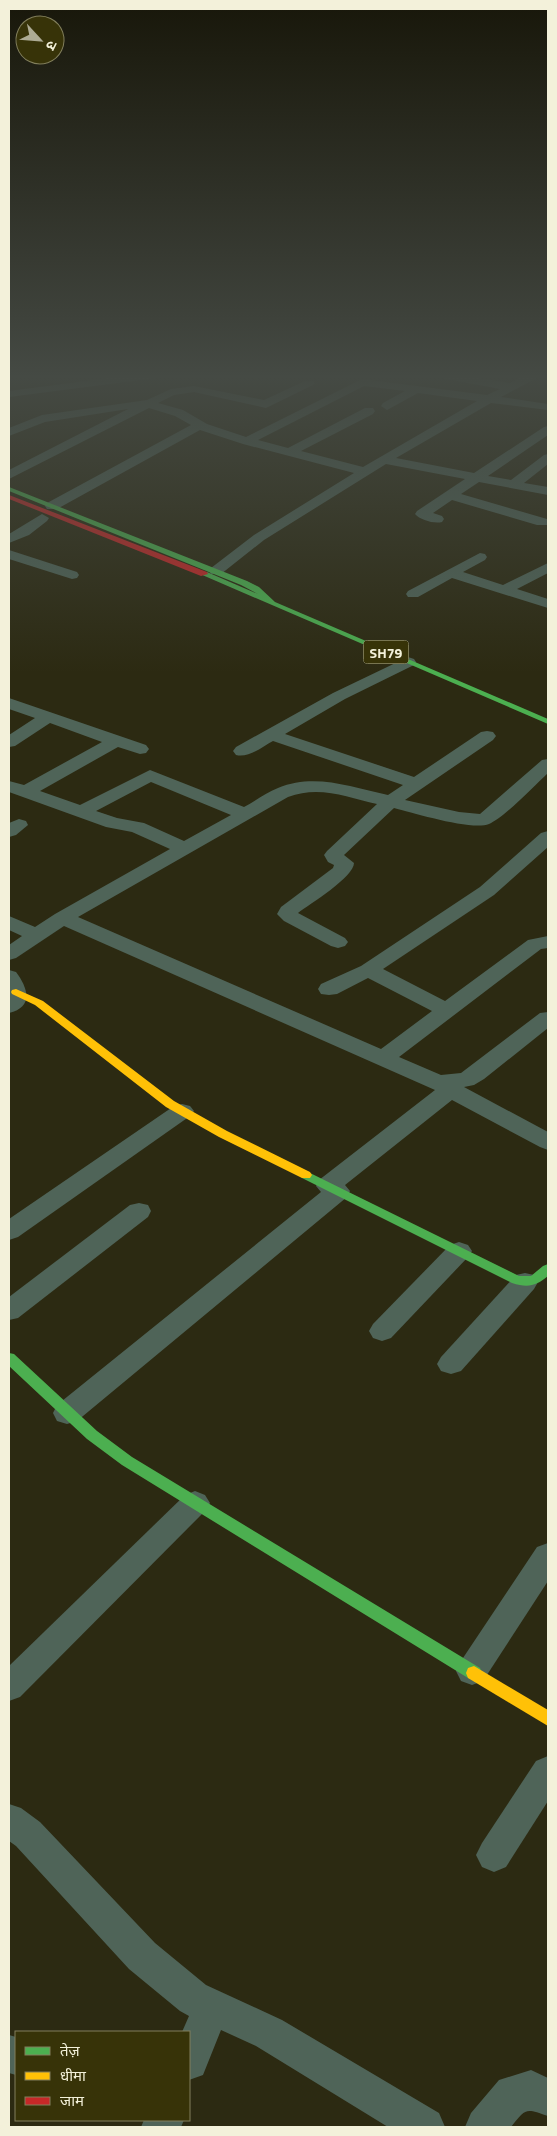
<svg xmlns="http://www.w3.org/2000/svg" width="557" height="2136" font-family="'Titillium Web','Noto Sans Devanagari',sans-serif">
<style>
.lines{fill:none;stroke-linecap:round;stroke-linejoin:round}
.street{fill:#4f6458;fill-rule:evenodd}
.fast{fill:#4caf50;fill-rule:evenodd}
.slow{fill:#ffc107;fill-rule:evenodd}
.jam{fill:#c62828;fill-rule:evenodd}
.labels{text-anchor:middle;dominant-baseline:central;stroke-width:4;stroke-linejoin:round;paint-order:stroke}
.shield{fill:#373308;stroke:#bbb89b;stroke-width:1}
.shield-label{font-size:14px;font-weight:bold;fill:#f3f1da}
</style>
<rect width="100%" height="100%" fill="#2c2a12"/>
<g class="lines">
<g class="street">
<path d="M139 374H170L164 377 9 397V391Z"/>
<path d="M430 374H454L510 383 527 374H539L537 378 501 397 548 404V410L491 403 396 458 474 473 544 427 548 426V435L488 476 511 480 544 455 548 454V464L524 483 548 487V495L479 482 461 494 547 519V525H537L452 500 433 513 442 516 444 519 442 522C434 524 420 520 415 514L417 511 465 479 386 464 264 540 221 574H211L209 571 211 568 254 535 354 473 243 444 200 430 57 509H47L45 506 47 503 191 425 175 416 149 408 9 479V470L128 409 45 422 9 436V428L42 415 147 400 171 389 194 386 264 400 305 381H313L315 383 313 385 266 408 194 392 174 395 158 403 183 410 207 424 246 437 362 379 487 395 500 389 436 377ZM364 386 405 391 383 403 381 406 387 410 418 393 477 401 363 467 301 451 373 414 375 411 373 408H365L288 448 258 440Z"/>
<path d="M42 514 49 518 47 521 29 535 9 543V534Z"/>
<path d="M9 550 77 572 79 575 77 578 72 579 9 559Z"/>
<path d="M480 553 485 554 487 557 485 560 463 572 503 585 548 563V573L517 589 548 599V608L452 578 418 597H408L406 594 408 591Z"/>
<path d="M408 657 414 659 416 662 414 665 345 699 285 734 414 777 481 732 487 731 493 732 496 736 493 740 405 800 459 812 480 814 542 760 548 759V773C535 785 504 818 489 824 472 831 414 813 394 808L344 855 354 863C354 877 310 904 298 913L345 938 348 942 345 946 338 948 331 946 284 921 277 914 281 907 333 868 334 865 328 862 324 855 327 851 377 804C347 797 319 785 288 797L78 917 381 1049 432 1011 368 978 337 994 329 995 321 994 318 989 321 984 361 966 480 887 541 833 548 831V847L494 895 383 969 445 1001 528 940 548 936V948L541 949 399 1057 441 1075 461 1073 540 1013 548 1012V1028L484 1079 474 1085 464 1087 548 1132V1150L540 1147 452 1100 345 1185 350 1191 347 1197 77 1421 67 1424 57 1421 53 1413 57 1405 321 1192 316 1186 319 1180 435 1090 64 926 16 958 9 960V945L22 936 9 930V916L35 927 55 914 170 849 132 832 106 827 9 792V781L24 785 102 742 50 723 15 746 9 747V735L35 718 9 709V698L146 745 149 749 146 753 140 754 118 747 40 791 80 805 150 770 244 807C255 801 266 793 278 788 315 773 350 787 388 795L403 785 273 741C262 747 249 758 236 755L233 751 236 747 333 693ZM151 782 231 815 184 841 144 823 117 818 96 811Z"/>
<path d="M19 819 26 821 28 825 16 835 9 837V823Z"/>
<path d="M9 970 16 972C28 988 34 1007 9 1013Z"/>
<path d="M182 1104 190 1106 194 1111 190 1116 18 1237 9 1240V1219L174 1106Z"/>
<path d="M139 1203 148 1205 151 1211 148 1217 18 1318 9 1320V1297L130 1205Z"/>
<path d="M459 1242 468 1245 472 1251 468 1257 391 1338 382 1341 373 1338 369 1331 373 1324 450 1245Z"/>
<path d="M525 1273 534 1275 538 1282 534 1289 461 1371 451 1374 441 1371 437 1364 441 1357 516 1275Z"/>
<path d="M195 1491 205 1495 210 1503 205 1511 20 1697 9 1701V1666L185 1495Z"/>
<path d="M548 1543V1581L483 1681 472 1685 461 1681 456 1671 461 1661 537 1547Z"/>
<path d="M548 1756V1801L506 1867 494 1872 482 1867 476 1855 482 1843 536 1761Z"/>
<path d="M9 1804 21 1808 40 1822 155 1943 206 1985 282 2020 439 2113 445 2127H388L256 2046 221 2030 203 2075 189 2080V2032H182L189 2016 180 2011 129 1969 16 1846 9 1841Z"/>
<path d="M9 2035 16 2037V2075L9 2073Z"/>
<path d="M531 2070 548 2078V2116C525 2108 526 2108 511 2127H465L471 2113 499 2080Z"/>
<path d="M144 2120H184L181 2127H141Z"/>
</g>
<g class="fast">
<path d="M9 487 247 581 259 587 275 602 548 719V724L200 574 207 572 258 594 241 585 9 491Z"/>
<path d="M306 1171 519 1276H531L543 1266 548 1264V1276C536 1286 528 1288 512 1283L302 1178 300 1175Z"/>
<path d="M9 1353 14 1354 97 1431 132 1457 480 1668 482 1673 480 1678 474 1680 468 1678 122 1465 87 1439 9 1366Z"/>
</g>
<g class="slow">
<path d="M16 989 43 1001 174 1101 227 1131 310 1172 312 1175 310 1178H302L219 1137 166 1107 35 1005 12 994 11 992 12 990Z"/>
<path d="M474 1666 548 1710V1726L468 1678 466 1673 468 1668Z"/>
</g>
<path class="jam" d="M9 495 207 572 208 574 201 576 9 499Z"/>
</g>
<linearGradient id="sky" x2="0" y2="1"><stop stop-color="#18170a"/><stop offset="0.56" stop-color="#454a44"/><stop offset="1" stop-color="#454a44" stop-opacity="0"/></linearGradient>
<rect width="557" height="673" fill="url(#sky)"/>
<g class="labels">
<rect class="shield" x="363.5" y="640.5" width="45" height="23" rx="4"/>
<g class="shield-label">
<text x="386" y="652">SH79</text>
</g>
</g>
<rect width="557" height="2136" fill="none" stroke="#f3f1da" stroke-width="20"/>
<rect x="15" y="2031" width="175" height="90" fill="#373308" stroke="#827f5c"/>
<rect x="25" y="2047" width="25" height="8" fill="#4caf50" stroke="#827f5c"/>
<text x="60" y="2056" font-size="15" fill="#f3f1da">तेज़</text>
<rect x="25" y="2072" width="25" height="8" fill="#ffc107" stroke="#827f5c"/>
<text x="60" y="2081" font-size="15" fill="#f3f1da">धीमा</text>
<rect x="25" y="2097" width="25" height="8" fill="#c62828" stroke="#827f5c"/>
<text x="60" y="2106" font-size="15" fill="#f3f1da">जाम</text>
<g transform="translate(40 40) rotate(116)"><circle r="24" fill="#373308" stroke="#827f5c"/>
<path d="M0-4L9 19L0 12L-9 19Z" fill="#adab94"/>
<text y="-8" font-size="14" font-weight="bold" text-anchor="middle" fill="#f3f1da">उ</text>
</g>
</svg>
